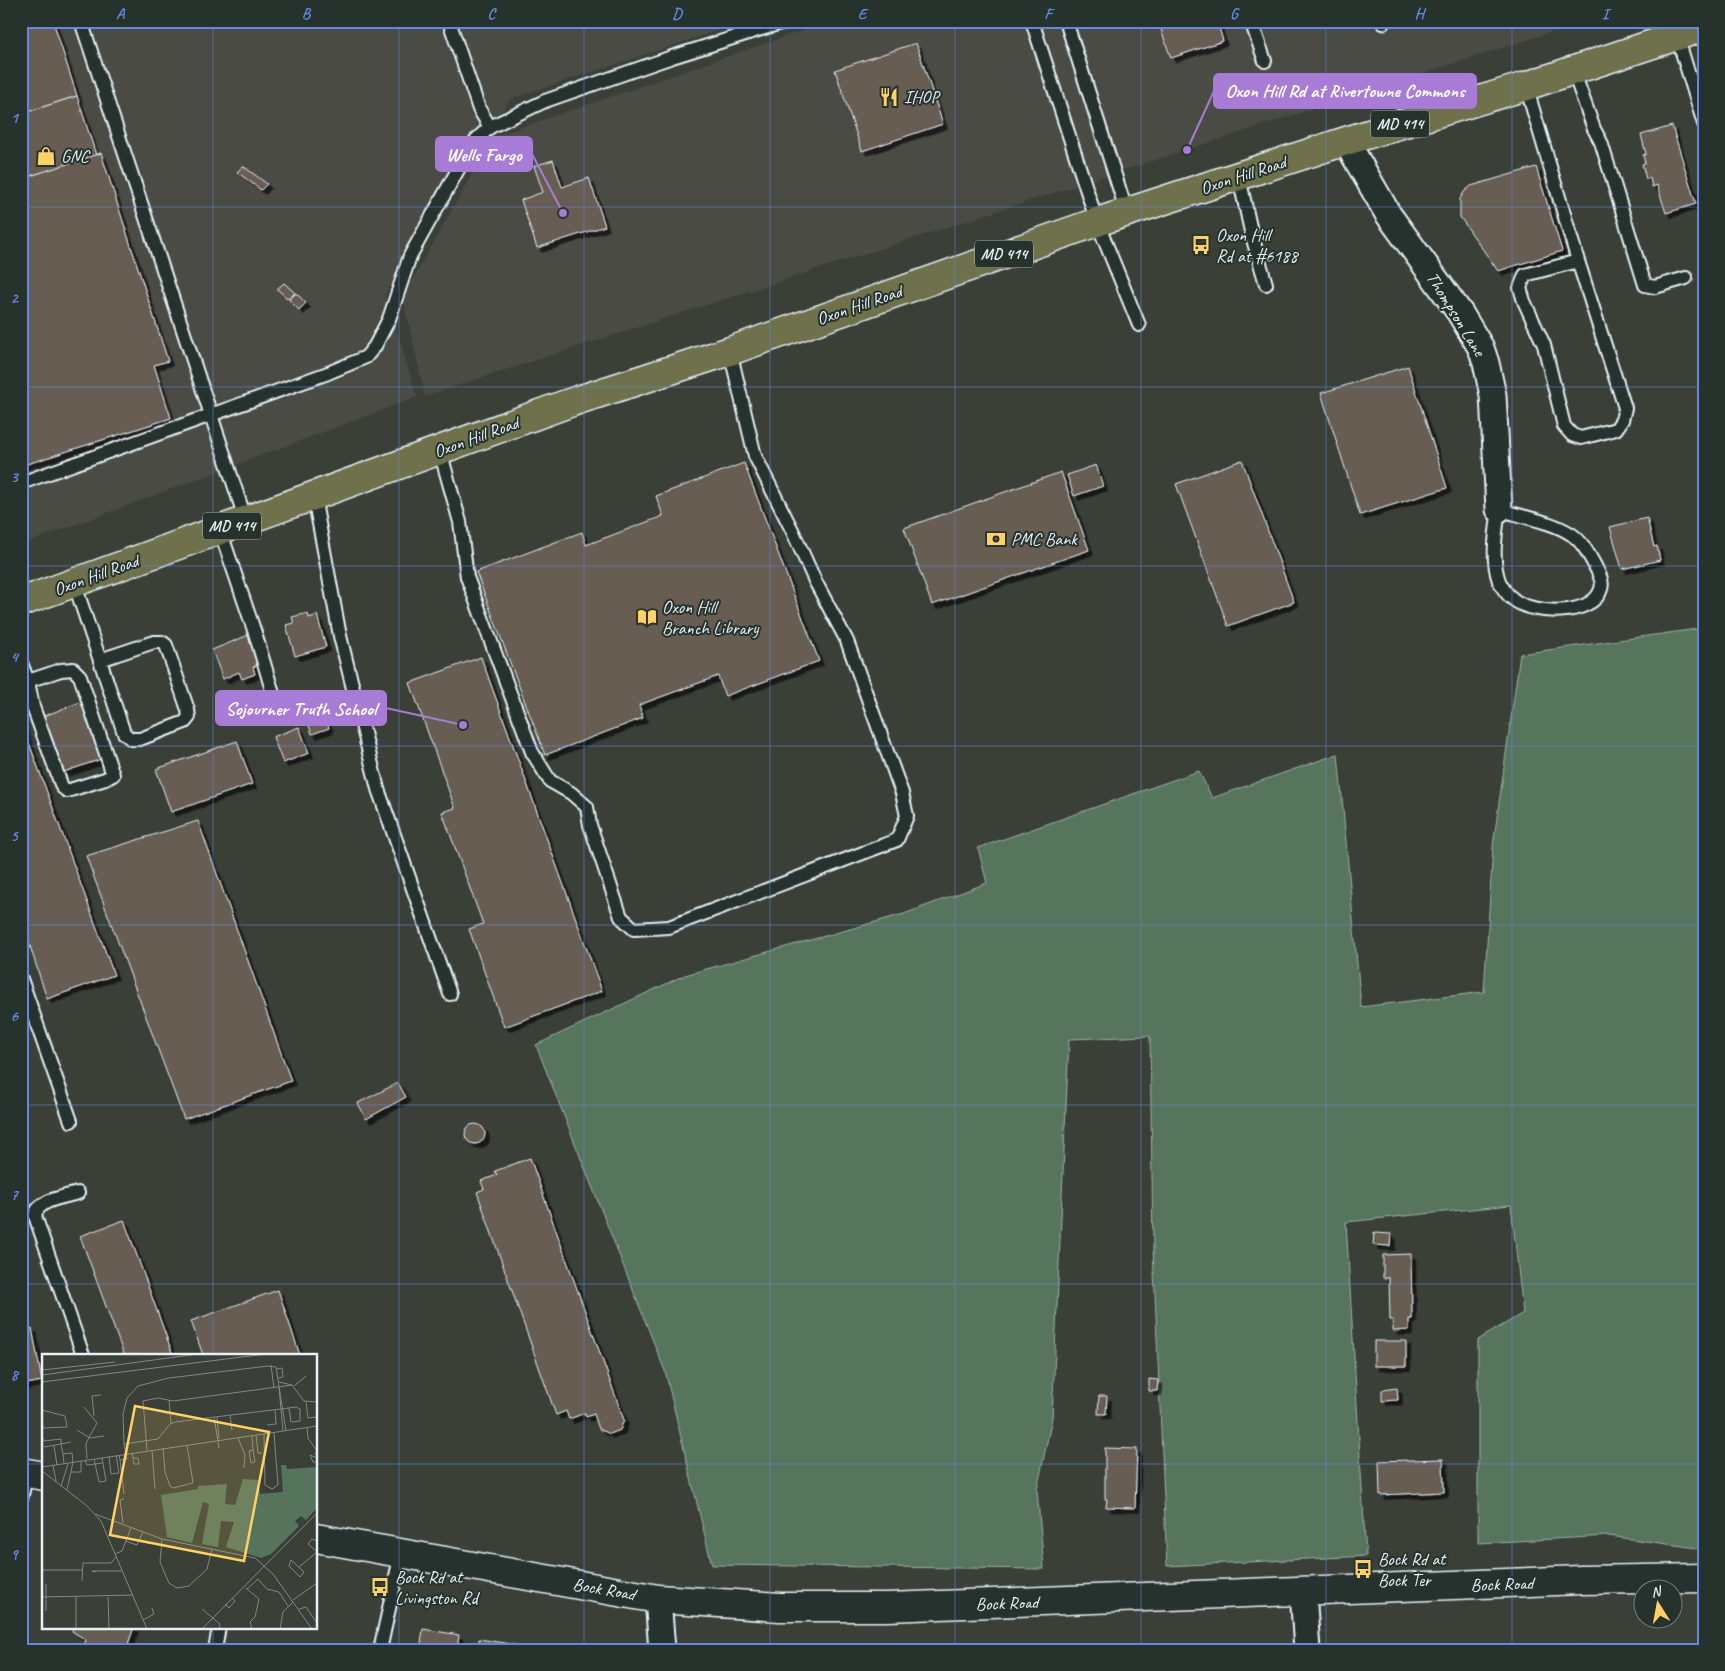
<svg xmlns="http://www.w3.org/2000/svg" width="1725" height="1671" font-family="Caveat,sans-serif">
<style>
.built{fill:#4b4c44}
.green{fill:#56745c;stroke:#9fb2aa}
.building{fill:#675d52;stroke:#e8f1f8;filter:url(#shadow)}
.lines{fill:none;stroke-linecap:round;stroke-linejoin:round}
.lane-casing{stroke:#e8f1f8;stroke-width:16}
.street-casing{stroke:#e8f1f8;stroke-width:29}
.secondary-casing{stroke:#e8f1f8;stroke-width:31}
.primary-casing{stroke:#e8f1f8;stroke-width:31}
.lane{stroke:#26332d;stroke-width:12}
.street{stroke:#26332d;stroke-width:25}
.secondary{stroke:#26332d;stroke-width:28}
.primary{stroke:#6e714b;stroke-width:28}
.grid{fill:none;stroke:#6487e3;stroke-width:1;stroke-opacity:0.55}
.labels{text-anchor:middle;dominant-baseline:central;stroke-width:4;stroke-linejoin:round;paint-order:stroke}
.shield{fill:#26332d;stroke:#aeb8bb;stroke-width:1}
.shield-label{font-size:16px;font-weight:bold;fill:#e8f1f8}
.poi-label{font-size:18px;fill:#e8f1f8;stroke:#26332d;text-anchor:start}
.street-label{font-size:18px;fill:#e8f1f8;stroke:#26332d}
.inset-road{fill:none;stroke:#808785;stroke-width:1}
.view{fill:#ffd166;fill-opacity:0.15;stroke:#ffd166;stroke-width:2.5}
.inset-edge{fill:none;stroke:#e8f1f8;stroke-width:2.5}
.leader{fill:none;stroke:#a77bd6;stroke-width:2}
.callout-dot{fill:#a77bd6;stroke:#26332d;stroke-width:2}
.callout{fill:#a77bd6;stroke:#a77bd6;stroke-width:2}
.callout-label{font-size:19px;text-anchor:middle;font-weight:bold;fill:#fff}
.neatline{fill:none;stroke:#6487e3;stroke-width:2}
.grid-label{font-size:16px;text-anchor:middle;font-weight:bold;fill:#6487e3}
</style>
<defs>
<filter id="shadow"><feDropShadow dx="4.5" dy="4.5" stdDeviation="0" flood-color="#0009"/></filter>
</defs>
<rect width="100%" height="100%" fill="#3a4038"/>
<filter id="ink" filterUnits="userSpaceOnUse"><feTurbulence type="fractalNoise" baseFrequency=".02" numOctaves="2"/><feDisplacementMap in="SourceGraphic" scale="10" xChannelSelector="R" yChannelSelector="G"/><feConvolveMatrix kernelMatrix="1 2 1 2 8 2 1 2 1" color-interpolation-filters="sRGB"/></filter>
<g filter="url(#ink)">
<g class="built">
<path d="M21 21H747L510 99 385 294 417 397 21 545Z"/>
<path d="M831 21H1585L425 396 403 297 493 137Z"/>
</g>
<path class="green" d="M1704 628V1549L1609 1536 1478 1543V1340L1523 1313 1511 1205 1346 1222 1366 1556 1167 1566 1153 1248 1150 1036 1069 1039 1052 1418 1037 1490 1044 1569 712 1565 665 1371 536 1045 685 975 904 914 987 883 978 848 1199 771 1212 798 1338 754 1361 1007 1484 992 1493 846 1520 654Z"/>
<g class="building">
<path d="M21 21H53L77 96 21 114Z"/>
<path d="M1158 21H1217L1223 41 1171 58Z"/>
<path d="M916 43 943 124 862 151 835 70Z"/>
<path d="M77 96 96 155 21 179V114Z"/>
<path d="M1672 126 1696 204 1666 213 1657 185 1652 187 1650 178 1646 179 1642 164 1645 163 1643 155 1646 154 1641 135Z"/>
<path d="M101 153 168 361 154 365 171 418 21 466V179Z"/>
<path d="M553 160 562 187 589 178 605 226 537 248 521 200 543 192 534 166Z"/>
<path d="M243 166 267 184 261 190 237 172Z"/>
<path d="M1536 167 1562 251 1498 271 1460 217V199L1464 192 1471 186Z"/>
<path d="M284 283 295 293 288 299 277 289Z"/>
<path d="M296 293 306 303 299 310 289 300Z"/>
<path d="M1408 366 1447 488 1360 515 1321 393Z"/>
<path d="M1242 460 1294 602 1228 626 1176 484Z"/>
<path d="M744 463 819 661 725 696 718 676 639 705 643 718 545 755 476 572 582 532 586 545 663 516 656 496Z"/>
<path d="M1096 465 1103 486 1074 496 1067 475Z"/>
<path d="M1061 472 1089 550 932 605 904 528Z"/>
<path d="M1647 518 1654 547 1657 546 1660 560 1622 569 1610 527Z"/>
<path d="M308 613 309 618 317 615 326 647 295 656 286 625 294 623 292 617Z"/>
<path d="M251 634 262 663 253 667 255 674 242 679 239 672 223 679 212 650Z"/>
<path d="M481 657 602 991 504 1027 469 929 483 924 442 812 455 808 410 683Z"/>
<path d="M83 701 104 758 64 772 44 716Z"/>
<path d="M320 703 329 728 312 734 303 709Z"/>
<path d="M21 721 114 975 47 999 21 918Z"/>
<path d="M299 727 309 753 283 763 273 737Z"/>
<path d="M237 741 252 784 171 812 156 769Z"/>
<path d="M198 821 291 1081 184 1119 86 856Z"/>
<path d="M398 1083 406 1097 366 1119 358 1103Z"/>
<circle cx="475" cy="1134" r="10"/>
<path d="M530 1158 624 1420 620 1430 610 1434 599 1429 594 1414 586 1417 585 1413 569 1419 566 1411 556 1415 477 1192 484 1189 481 1181 497 1175 495 1171Z"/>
<path d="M124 1220 173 1355H124L80 1236Z"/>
<path d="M1374 1233 1391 1234 1390 1246 1373 1245Z"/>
<path d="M1411 1254 1412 1319H1409V1330L1393 1331V1320H1390L1389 1278H1383V1255Z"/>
<path d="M278 1290 300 1355H203L191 1321Z"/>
<path d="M32 1328 42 1381 21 1385V1331Z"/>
<rect x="1374" y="1341" width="32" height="25"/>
<path d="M1149 1379 1158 1380 1157 1391H1149Z"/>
<path d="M1397 1388 1398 1400 1382 1401V1390Z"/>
<path d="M1099 1396H1107L1106 1414H1098Z"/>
<path d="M1105 1448 1137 1449 1135 1508 1106 1507 1107 1499H1105Z"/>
<path d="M1443 1459 1444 1492 1380 1495 1379 1461Z"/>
<path d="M73 1627H134L126 1650H82L86 1640 72 1631Z"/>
<path d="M423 1629 459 1635 457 1650H420Z"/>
<path d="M479 1639 516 1645 515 1650H478Z"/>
<path d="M1663 1644V1650H1630H1653V1645Z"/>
<path d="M1581 1645 1591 1646V1650H1581Z"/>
</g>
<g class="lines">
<g class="lane-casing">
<g id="lane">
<path d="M81 21 246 521"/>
<path d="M449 21 479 109 490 127"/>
<path d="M1032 21 1097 222 1139 325"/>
<path d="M1066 21 1127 213"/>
<path d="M1251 21 1265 61"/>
<path d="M1383 21V23"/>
<path d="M1677 36 1704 124"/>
<path d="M1573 70 1594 129 1601 142 1645 285 1655 287 1686 278"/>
<path d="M1526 86 1578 261 1525 275 1520 288 1524 301 1544 345 1564 426 1572 435 1581 438 1616 429 1622 420 1625 408 1578 261"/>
<path d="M1239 177 1252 236 1266 284"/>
<path d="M440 451 460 522 467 577 532 752 550 781 571 793 587 807 590 825 621 917 634 929 669 927 897 840 907 816 902 793 847 641 815 581 793 532 755 456 730 351"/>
<path d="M21 483 328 373 366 357 375 346 389 319 410 256 460 166 477 139 490 127 545 101 672 57 787 21"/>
<path d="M314 497 340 636 378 789 450 994"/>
<path d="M1499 509C1523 518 1549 520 1571 534 1581 540 1588 553 1594 564 1597 571 1604 580 1601 589 1593 617 1531 615 1513 599 1507 595 1502 587 1499 581 1491 559 1496 531 1499 509Z"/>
<path d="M220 530 255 633 272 690"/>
<path d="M74 582 124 733 131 739H140L185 722 189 717 188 710 166 645 162 642H154L100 660"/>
<path d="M21 663 28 681 21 683"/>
<path d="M73 669 80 676 113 775 105 779 67 791 62 787 33 707 28 681 61 670Z"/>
<path d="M21 979 71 1121"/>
<path d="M78 1193C64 1197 37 1200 35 1216L83 1355"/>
<path d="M21 1499 27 1473"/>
<path d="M215 1650 219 1627"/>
<path d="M380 1650 401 1553"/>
</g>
</g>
<g class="street-casing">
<g id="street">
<path d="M1346 141 1388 214 1460 313 1481 348 1486 363 1493 395 1499 509"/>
<path d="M1303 1591 1307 1650"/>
<path d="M658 1599 662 1650"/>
</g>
</g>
<g class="secondary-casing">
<g id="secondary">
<path d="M21 1472 44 1476"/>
<path d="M316 1538 658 1599 780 1607H888L1581 1580 1704 1578"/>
</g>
</g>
<g class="primary-casing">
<path id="primary" d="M21 602 572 402 730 351 1097 222 1346 141 1526 86 1704 27"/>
</g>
<use href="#lane" class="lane"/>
<use href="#street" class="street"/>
<use href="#secondary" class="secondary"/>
<use href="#primary" class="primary"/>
</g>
</g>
<path class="grid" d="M213 21V1355M399 21V1650M584 21V1650M770 21V1650M955 21V1650M1141 21V1650M1326 21V1650M1512 21V1650M21 207H1704M21 387H1704M21 566H1704M21 746H1704M21 925H1704M21 1105H1704M21 1284H1704M21 1464H44M316 1464H1704M213 1627V1650"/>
<defs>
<g id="restaurant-bare" transform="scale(1.5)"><path d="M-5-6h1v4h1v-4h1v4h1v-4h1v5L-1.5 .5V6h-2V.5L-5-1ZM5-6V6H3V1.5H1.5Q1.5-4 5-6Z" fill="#ffd166" stroke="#26332d" stroke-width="2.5" paint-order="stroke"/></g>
<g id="shop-bare" transform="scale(1.5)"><path d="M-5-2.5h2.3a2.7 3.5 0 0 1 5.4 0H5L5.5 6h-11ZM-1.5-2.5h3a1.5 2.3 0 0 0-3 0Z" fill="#ffd166" stroke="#26332d" stroke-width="2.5" paint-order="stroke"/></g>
<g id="bus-bare" transform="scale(1.5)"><path d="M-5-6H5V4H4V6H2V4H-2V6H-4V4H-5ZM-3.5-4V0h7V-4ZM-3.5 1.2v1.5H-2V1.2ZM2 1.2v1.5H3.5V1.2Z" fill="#ffd166" stroke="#26332d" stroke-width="2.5" paint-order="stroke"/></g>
<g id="bank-bare" transform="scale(1.5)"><path d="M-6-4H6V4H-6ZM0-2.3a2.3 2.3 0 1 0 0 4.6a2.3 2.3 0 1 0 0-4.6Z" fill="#ffd166" stroke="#26332d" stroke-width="2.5" paint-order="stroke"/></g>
<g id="library-bare" transform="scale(1.5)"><path d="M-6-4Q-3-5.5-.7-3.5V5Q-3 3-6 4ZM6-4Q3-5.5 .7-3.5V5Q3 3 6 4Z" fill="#ffd166" stroke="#26332d" stroke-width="2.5" paint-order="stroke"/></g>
</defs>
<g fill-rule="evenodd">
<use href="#restaurant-bare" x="889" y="97"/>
<use href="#shop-bare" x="46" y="156"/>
<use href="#bus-bare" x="1201" y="245"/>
<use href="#bank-bare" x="996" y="539"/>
<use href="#library-bare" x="647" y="617"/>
<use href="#bus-bare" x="1363" y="1569"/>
<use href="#bus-bare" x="380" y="1587"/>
</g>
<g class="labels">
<g class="shield">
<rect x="1371" y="110.5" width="58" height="27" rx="4"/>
<rect x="975" y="240.5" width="58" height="27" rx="4"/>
<rect x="203" y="512.5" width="58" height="27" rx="4"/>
</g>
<g class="shield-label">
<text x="1400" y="124">MD 414</text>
<text x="1004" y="254">MD 414</text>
<text x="232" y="526">MD 414</text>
</g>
<g class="poi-label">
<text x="904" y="97">IHOP</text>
<text x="61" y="156">GNC</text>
<text x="1216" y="235">Oxon Hill<tspan x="1216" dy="21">Rd at #6188</tspan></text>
<text x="1011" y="539">PMC Bank</text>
<text x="662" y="607">Oxon Hill<tspan x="662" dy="21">Branch Library</tspan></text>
<text x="1378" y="1559">Bock Rd at<tspan x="1378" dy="21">Bock Ter</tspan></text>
<text x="395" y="1577">Bock Rd at<tspan x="395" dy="21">Livingston Rd</tspan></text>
</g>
<g class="street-label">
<text transform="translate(1243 175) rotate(-18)">Oxon Hill Road</text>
<text transform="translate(859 305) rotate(-19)">Oxon Hill Road</text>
<text transform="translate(1456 314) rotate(58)">Thompson Lane</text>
<text transform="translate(476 437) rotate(-20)">Oxon Hill Road</text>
<text transform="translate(96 575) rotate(-20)">Oxon Hill Road</text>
<text transform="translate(1502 1584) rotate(-2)">Bock Road</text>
<text transform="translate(604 1589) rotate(10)">Bock Road</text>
<text transform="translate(1007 1603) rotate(-2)">Bock Road</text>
</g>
</g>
<g transform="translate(42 1354)">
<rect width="275" height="275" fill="#3a4038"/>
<path d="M239 111H244L245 115 275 113V154L264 166 259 162 253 167 257 172 229 200 219 204 184 193 192 168 179 167 176 193 160 190 167 150 161 148 150 189 125 183 119 141 156 135V132L185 130 183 150 193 151 201 125 216 126 218 140 241 138Z" fill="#56745c"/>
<path class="inset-road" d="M229 11 232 34M235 15 240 14 241 23 236 24M0 16 73 8M0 21 156 0M0 28 224 0M237 28 250 31 262 47 275 48M252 32 264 22M237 34 241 77M127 46 129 69M264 48 266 64 275 63M42 53 55 69 44 89 45 105M0 56 23 62 25 73 1 74 0 60M188 61 190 76M52 62 50 42 59 41M172 63 177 94M175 63 177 85M225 71 234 70 233 56M265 74 266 84 275 97 273 101M35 76 48 84 62 82M222 80 223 131 230 135 236 131 232 79M214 81 216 99H220M0 82 2 87 19 85V90L2 93M210 82 211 96 207 97 209 109 213 108 211 96M196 84 203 101 202 114M82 90 81 60 85 44 96 32 127 24 226 12 234 13 244 77M12 92 15 111M121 94 123 118 128 132 131 134 151 129 145 91M105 96 101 47 116 44 131 47 250 31M110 96 113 135M90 99 91 104 92 110H97L96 104H91M21 100 19 90 29 88M77 101 78 106 85 105 82 90 116 85 128 70 134 68 189 61 239 55 254 53 258 55V67L249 68 247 54M67 102 69 120 77 119 74 101M275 104 268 101 271 108H275M52 105 57 128 64 127 60 104M43 106 45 111 61 109M78 106 82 140M22 109 21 100 30 99 31 108 25 136M11 111 14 127M0 113 275 72M0 117 44 151 59 167 105 275M29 118H39V107M19 132 26 110M53 160 120 185 213 204 231 220 270 275M81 169 78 146 82 145M120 185 118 208 127 229 135 234 147 232 165 215 170 195M83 187 95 191 101 178M73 200 80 197 89 174M249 206 262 218 258 223 247 212ZM257 213 275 198 266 190 270 185 275 187M0 216H40M54 218 50 217H80M40 227 41 209H69L74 203M204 234 217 245 213 263 208 268 210 275M205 235 216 225 225 235 237 238 246 252M0 243 91 241M34 243V275M66 243 67 275M251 246 275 229M183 250 187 254 193 247 190 244M160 255 178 270 177 275M257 255 264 253 275 269M4 257V230M101 266 112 260 110 254M160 275 275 159M238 275 241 258 251 248"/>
<path class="view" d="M93 52 227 78 202 207 68 181Z"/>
<rect width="275" height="275" class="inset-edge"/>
</g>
<path class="leader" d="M1187 150L1214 91M563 213L532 154M463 725L386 708"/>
<g class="callout-dot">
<circle cx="1187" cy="150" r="5"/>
<circle cx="563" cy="213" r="5"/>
<circle cx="463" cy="725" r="5"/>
</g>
<g class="callout">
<rect x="1214" y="74" width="262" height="34" rx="5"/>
<rect x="436" y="137" width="96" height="34" rx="5"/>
<rect x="216" y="691" width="170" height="34" rx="5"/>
</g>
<g class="callout-label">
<text x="1345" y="97">Oxon Hill Rd at Rivertowne Commons</text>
<text x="484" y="161">Wells Fargo</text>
<text x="301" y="715">Sojourner Truth School</text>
</g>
<rect width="1725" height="1671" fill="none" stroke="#26332d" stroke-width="55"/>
<g transform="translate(1658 1604) rotate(349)"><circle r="24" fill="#26332d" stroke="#747f7e"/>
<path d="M0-4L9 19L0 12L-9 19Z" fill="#ffd166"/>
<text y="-8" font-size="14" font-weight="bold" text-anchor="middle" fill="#e8f1f8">N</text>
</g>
<rect x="28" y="28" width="1670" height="1616" class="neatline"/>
<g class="grid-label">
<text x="120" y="19">A</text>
<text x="306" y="19">B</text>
<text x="491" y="19">C</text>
<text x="677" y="19">D</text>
<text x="862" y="19">E</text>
<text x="1048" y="19">F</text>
<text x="1234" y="19">G</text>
<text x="1419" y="19">H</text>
<text x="1605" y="19">I</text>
<text x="14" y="123">1</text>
<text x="14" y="303">2</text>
<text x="14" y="482">3</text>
<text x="14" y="662">4</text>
<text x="14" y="841">5</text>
<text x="14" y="1021">6</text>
<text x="14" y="1200">7</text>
<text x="14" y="1380">8</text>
<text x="14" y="1559">9</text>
</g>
</svg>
